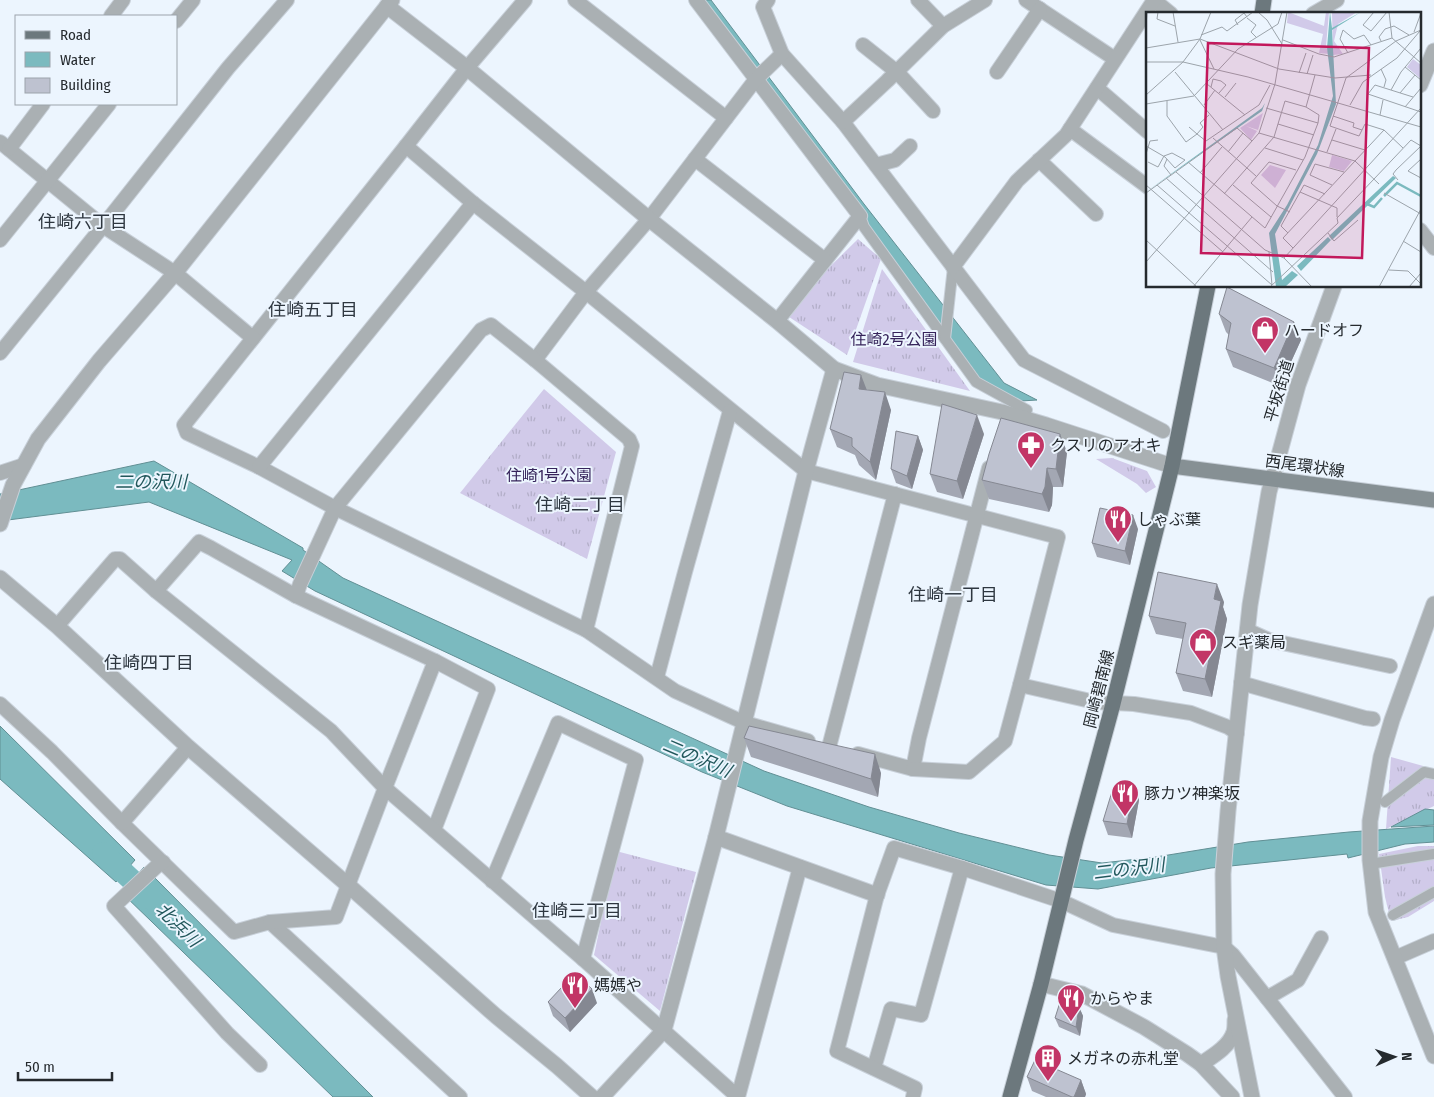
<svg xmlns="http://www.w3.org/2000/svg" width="1434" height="1097" font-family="'Fira Sans Condensed','Noto Sans JP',sans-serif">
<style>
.grass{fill:url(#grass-tufts)}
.water{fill:#7bbabf;stroke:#618f94}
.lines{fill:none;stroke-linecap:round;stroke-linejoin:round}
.river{stroke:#7bbabf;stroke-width:22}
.pedestrian-casing{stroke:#c8d0d9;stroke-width:12}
.minor-casing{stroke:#c8d0d9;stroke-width:16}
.tertiary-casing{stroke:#c8d0d9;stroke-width:17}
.secondary-casing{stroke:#c8d0d9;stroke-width:17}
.primary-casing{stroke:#c8d0d9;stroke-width:17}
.pedestrian{stroke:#aab0b3;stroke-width:10}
.minor{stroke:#aab0b3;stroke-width:14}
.tertiary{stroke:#aab0b3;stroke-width:15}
.secondary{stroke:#869094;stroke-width:15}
.primary{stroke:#6c787d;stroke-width:15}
.wall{fill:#a3a7b3}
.shaded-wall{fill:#858892}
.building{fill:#bec2d0;stroke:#858892}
.labels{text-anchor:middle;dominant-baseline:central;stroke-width:4;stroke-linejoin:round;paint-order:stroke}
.poi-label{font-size:16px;fill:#252a2e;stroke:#ecf5fe;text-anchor:start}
.park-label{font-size:16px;fill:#36245b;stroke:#ecf5fe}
.street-label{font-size:16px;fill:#252a2e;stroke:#ecf5fe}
.neighbourhood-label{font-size:18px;fill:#2e3740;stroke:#ecf5fe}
.water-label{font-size:18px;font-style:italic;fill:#21575b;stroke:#ecf5fe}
.inset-river{fill:none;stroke:#7bbabf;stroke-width:2.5}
.inset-road{fill:none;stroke:#9ca4ab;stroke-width:1}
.view{fill:#c2185b;fill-opacity:0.15;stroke:#c2185b;stroke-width:2.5}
.inset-edge{fill:none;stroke:#252a2e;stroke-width:2.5}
</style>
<defs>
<pattern id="grass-tufts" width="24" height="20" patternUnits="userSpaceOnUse" patternTransform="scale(1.25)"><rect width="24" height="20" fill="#d1cae9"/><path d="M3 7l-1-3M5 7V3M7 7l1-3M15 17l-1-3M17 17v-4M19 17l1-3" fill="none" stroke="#b3aec8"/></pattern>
</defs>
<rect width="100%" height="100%" fill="#ecf5fe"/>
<g class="grass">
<path d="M858 239 881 259 847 355 783 313Z"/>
<path d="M882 269 970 391 853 362Z"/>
<path d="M544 389 616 452 587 559 460 493Z"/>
<path d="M1112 458 1147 471 1156 487 1146 493 1137 484 1096 459Z"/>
<path d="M1391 757 1434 769V806L1386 829Z"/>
<path d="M1418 846H1434V901L1408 917 1391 921 1385 897 1379 854Z"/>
<path d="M616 851 696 872 660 1011 594 955Z"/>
</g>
<g class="water">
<path d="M701 0H711L864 204 1004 383 1037 400 1021 401 982 381Z"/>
<path d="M154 461 303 548V550L343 578 764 771 869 807 959 833 1049 855 1102 863 1156 857 1248 842 1349 832 1434 826V842L1405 844 1348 858 1347 854 1211 868 1098 889 1046 885 787 806 702 772 315 591 282 571 292 560 149 502 0 521V494Z"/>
<path d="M0 726 135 860 116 882 0 779Z"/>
<path d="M1425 809 1434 810V825L1391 827Z"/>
<path d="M144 867 373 1097H333L122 893Z"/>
</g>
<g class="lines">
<path class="river" d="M103 853 154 901"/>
<g class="pedestrian-casing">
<g id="pedestrian">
<path d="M860 216 864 227 976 382 1027 410"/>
<path d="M945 339 953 267"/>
<path d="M1385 802 1424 772 1434 774"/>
<path d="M1370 864 1434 854"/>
<path d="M1393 915 1434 892"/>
</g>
</g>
<g class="minor-casing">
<g id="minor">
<path d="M525 0 467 68 406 146 184 425 187 433 259 467 335 508 586 630 675 691 745 723 808 741"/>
<path d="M575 0 726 118"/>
<path d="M696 0 860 216 777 321"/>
<path d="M768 0 763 7 782 54 843 122 1024 360 1163 431"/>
<path d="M918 0 943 26"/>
<path d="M1026 0 1115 59"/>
<path d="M1154 0 1171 14"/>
<path d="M1313 14 1337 0"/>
<path d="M111 16 123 0"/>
<path d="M176 21 193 0"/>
<path d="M863 45 897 72 933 111"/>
<path d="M997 72 1040 9"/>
<path d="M1097 88 1148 132"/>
<path d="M843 122 887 81 943 26 985 0"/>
<path d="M1070 129 1148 187"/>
<path d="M0 142 103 226 175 273 253 338"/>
<path d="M406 146 473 203 586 292 806 471 1058 537 1020 685 1095 702 1134 704 1191 713 1228 727 1237 733"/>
<path d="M9 149 43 104"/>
<path d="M695 159 825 260"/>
<path d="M1039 160 1096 214"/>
<path d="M876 165 895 160 910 146"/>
<path d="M1420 230 1434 248"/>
<path d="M0 240 109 104"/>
<path d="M953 267 1017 181 1066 135 1154 0"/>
<path d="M0 353 103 226 228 68 287 0"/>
<path d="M535 360 586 292 649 219 756 79 782 54"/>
<path d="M259 467 473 203"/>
<path d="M0 473 24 465"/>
<path d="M156 591 199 542 211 548 296 596 435 661 488 689 434 830"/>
<path d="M296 596 300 584 335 508 481 330 491 325 535 360 629 439 632 446 586 630"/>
<path d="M57 626 115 559H120L156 591 331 731 385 788 583 959 738 1097 800 867"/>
<path d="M1247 630 1269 640 1390 666"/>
<path d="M657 677 685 572 730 411"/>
<path d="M1241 683 1365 718 1373 719"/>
<path d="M0 704 52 752 122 823 234 932 270 922 460 1097"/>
<path d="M829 747 895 494"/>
<path d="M858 754 913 769 919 738 989 468"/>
<path d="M913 769 969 772 1005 741 1020 685"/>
<path d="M122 823 188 747"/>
<path d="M163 862 157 866 114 906 227 1033 260 1065"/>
<path d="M492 881 558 723 636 760 583 959"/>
<path d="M270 922 336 917 385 788 435 661"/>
<path d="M1395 958 1434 941"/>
<path d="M1267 998 1298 980 1321 938"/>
<path d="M874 1068 891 1009 921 1015 962 868"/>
<path d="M913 1097 915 1088 837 1051 877 895 894 848 962 868 1061 901 1113 925 1224 947 1233 955 1345 1097"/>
</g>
</g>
<g class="tertiary-casing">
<g id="tertiary">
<path d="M387 6 467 68 649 219 777 321 834 369 877 385 1002 412 1046 425 1172 466"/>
<path d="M1420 85 1434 51"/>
<path d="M0 524 13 485 38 439 99 361 175 273 392 0"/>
<path d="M0 578 57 626 188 747 349 886 496 1016 557 1066 592 1097"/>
<path d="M1434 604 1392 720 1381 757 1370 821V860L1376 912 1434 1056"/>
<path d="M716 837 877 895"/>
<path d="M1041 984 1082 994 1144 1027 1187 1054 1201 1064 1232 1097"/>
<path d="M1201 1064C1213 1056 1229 1047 1234 1032 1235 1029 1235 1024 1235 1020"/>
<path d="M602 1097 664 1030 716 837 806 471 834 369"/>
<path d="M1252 1097 1228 976 1224 947 1223 874 1228 811 1250 605 1269 492 1298 385 1334 286"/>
</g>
</g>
<g class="secondary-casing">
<path id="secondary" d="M1172 466 1434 500"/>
</g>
<g class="primary-casing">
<g id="primary">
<path d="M1262 14 1264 0"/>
<path d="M1010 1097 1041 984 1076 840 1113 704 1172 466 1208 286"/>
</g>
</g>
<use href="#pedestrian" class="pedestrian"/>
<use href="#minor" class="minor"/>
<use href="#tertiary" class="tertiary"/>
<use href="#secondary" class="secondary"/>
<use href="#primary" class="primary"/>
</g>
<g class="wall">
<path d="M1219 314 1294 322 1301 340 1280 386 1233 367 1226 349 1229 335 1226 332Z"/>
<path d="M867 390 891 410 876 480 859 465 855 455 837 447 830 429Z"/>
<path d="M984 434 963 499 937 492 930 474Z"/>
<path d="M918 436 923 450 912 489 896 483 891 469Z"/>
<path d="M1067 452 1063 487H1053L1052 505 1049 512 989 499 982 480Z"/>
<path d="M1138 529 1130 565 1097 557 1092 543Z"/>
<path d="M1224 602 1223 607 1227 619 1212 697 1183 691 1176 673 1183 639 1156 634 1149 616Z"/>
<path d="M744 738 881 773 878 797 751 757Z"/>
<path d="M1134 786 1139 800 1132 838 1108 835 1103 821Z"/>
<path d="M548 1002 597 1003 570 1032 553 1016Z"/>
<path d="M1079 1007 1083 1016 1080 1036 1059 1027 1055 1018Z"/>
<path d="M1027 1077 1081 1080 1086 1094 1085 1097H1046L1032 1091Z"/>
</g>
<g class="shaded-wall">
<path d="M1294 322 1301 340 1280 386 1274 368Z"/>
<path d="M861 375 868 393 859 389Z"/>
<path d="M885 392 891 410 876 480 870 462Z"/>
<path d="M977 415 984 434 963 499 957 481Z"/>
<path d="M1060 434 1067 452 1063 487 1056 469Z"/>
<path d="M918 436 923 450 912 489 907 476Z"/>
<path d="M1047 468 1053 487 1052 505 1049 512 1042 494Z"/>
<path d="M1133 515 1138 529 1130 565 1125 551Z"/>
<path d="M1217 584 1224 602 1223 607 1227 619 1212 697 1205 679 1214 599Z"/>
<path d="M875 754 881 773 878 797 871 779Z"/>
<path d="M1134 786 1139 800 1132 838 1127 824Z"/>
<path d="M592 989 597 1003 570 1032 565 1018Z"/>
<path d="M1079 1007 1083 1016 1080 1036 1076 1027Z"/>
<path d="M1081 1080 1086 1094 1085 1097H1074Z"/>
</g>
<g class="building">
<path d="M1227 287 1294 322 1274 368 1226 349 1231 323 1219 314Z"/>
<path d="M844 372 861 375 859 389 885 392 870 462 852 446V438L830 429Z"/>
<path d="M942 404 977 415 957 481 930 474Z"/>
<path d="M1001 418 1060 434 1056 469 1047 468 1045 487 1042 494 982 480 989 454Z"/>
<path d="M896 431 918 436 907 476 891 469Z"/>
<path d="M1100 508 1133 515 1125 551 1092 543Z"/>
<path d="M1158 572 1217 584 1214 599 1221 601 1205 679 1176 673 1186 623 1149 616Z"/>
<path d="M749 726 875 754 871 779 744 738Z"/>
<path d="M1114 785 1134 786 1127 824 1103 821Z"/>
<path d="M575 973 592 989 565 1018 548 1002Z"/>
<path d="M1061 999 1079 1007 1076 1027 1055 1018Z"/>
<path d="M1035 1060 1081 1080 1074 1097H1072L1027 1077Z"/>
</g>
<defs>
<g id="shop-pin" transform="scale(1.4375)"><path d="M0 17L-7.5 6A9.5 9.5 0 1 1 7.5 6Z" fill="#c23566" stroke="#ecf5fe"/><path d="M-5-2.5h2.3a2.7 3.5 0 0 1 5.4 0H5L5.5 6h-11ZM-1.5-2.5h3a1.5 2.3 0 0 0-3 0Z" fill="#fff"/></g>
<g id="pharmacy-pin" transform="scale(1.4375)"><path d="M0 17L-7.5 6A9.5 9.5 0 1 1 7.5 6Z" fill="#c23566" stroke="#ecf5fe"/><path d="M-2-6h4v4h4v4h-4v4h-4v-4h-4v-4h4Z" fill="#fff"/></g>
<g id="restaurant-pin" transform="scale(1.4375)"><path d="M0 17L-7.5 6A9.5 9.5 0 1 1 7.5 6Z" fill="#c23566" stroke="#ecf5fe"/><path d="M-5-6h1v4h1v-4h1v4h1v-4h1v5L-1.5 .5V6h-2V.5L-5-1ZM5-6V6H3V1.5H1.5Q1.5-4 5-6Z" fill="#fff"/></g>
<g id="building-pin" transform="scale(1.4375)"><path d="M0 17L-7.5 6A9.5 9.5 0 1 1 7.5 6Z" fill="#c23566" stroke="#ecf5fe"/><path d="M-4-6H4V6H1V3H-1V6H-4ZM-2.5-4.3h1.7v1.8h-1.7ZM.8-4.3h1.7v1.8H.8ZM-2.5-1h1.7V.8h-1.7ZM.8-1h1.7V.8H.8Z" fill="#fff"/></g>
</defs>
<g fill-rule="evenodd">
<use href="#shop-pin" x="1265" y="330"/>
<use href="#pharmacy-pin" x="1031" y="445"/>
<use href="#restaurant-pin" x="1118" y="519"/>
<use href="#shop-pin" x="1203" y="642"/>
<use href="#restaurant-pin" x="1125" y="793"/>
<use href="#restaurant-pin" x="575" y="985"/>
<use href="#restaurant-pin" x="1071" y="998"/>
<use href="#building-pin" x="1048" y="1058"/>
</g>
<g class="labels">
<g class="poi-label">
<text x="1284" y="330">ハードオフ</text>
<text x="1050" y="445">クスリのアオキ</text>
<text x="1137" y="519">しゃぶ葉</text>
<text x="1222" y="642">スギ薬局</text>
<text x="1144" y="793">豚カツ神楽坂</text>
<text x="594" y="985">媽媽や</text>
<text x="1090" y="998">からやま</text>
<text x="1067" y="1058">メガネの赤札堂</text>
</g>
<g class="park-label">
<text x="894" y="339">住崎2号公園</text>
<text x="549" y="475">住崎1号公園</text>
</g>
<g class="street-label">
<text transform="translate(1279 391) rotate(-73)">平坂街道</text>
<text transform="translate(1305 466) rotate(8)">西尾環状線</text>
<text transform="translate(1099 689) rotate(-76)">岡崎碧南線</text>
</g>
<g class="neighbourhood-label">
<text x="83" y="222">住崎六丁目</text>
<text x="313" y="310">住崎五丁目</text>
<text x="580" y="505">住崎二丁目</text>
<text x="953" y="595">住崎一丁目</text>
<text x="149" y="663">住崎四丁目</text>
<text x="577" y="911">住崎三丁目</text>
</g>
<g class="water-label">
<text x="151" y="482">二の沢川</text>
<text transform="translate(697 758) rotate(23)">二の沢川</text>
<text transform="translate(1129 869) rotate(-7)">二の沢川</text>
<text transform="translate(178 925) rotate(44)">北浜川</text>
</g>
</g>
<g transform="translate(1146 12)">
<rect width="275" height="275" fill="#ecf5fe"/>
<path d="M142 0 178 14 180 0H183L180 34 183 42 173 41 177 22 141 11ZM186 0H211L192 12 188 29 197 42 187 43ZM267 47 275 53V67L261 55ZM117 101 112 118 100 114 111 119 105 128 94 116ZM186 143 206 149 198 159 183 155ZM124 153 140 158 129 176 115 163Z" fill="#d1cae9"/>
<path d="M184 0 186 16 215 0 186 18 190 92 171 142 129 222 136 268 146 259 152 263 139 275H130L123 221 141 193 172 133 187 84 181 36ZM119 91 116 99 0 180 116 96ZM247 164 250 166 186 228 183 224ZM182 225 185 228 155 259 151 254Z" fill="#7bbabf"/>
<path class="inset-river" d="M238 184 251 171 275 184M221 192 228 195 236 186"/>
<path class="inset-road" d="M12 0 11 7 29 14M27 0 32 30M112 0 121 8 136 32M228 0 217 13 225 19 241 0M243 0 246 26M101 6 110 13 105 20 110 25M92 13 89 8 98 1 101 5M0 15 1 0M268 20 275 1M55 23 76 15 81 19 107 0M54 28 68 57M137 28 173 42 188 45 246 26 275 51M235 29 233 25 239 17 248 14 263 23M0 36 54 27 133 57 189 66 225 63M202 41 194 27 197 18 208 27 218 23 225 33M0 50H37L102 65 275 115M37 50 54 27 65 0M259 55 275 68M235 57 240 68 238 75M29 60 77 118M153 61 160 41M161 62 167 43M61 72 99 103M129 72 141 0M65 75 67 67 75 69 80 73 73 81M245 78 255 60 275 36M254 81 269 63M0 83 37 50M79 85 90 71M267 85 229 73 222 82 275 100M21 89V104L40 130 51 122 60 129 113 93 124 73M0 92 48 84 92 37 132 12 136 0M58 93 69 78M204 93 217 70 251 46 274 19M160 95 173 103 172 111M259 95 275 76M234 103 237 88M187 104 208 111 207 115 216 118M132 112 168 123M43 115 51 122 57 115 54 111 63 103M113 121 209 149 233 172M67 126 110 164M186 128 219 138M0 134 19 145 29 156M119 136 157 148M257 136 238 118 219 112 213 124 184 114 200 66 250 29 275 18M82 140 97 121M181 140 190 117M0 142 4 129 12 128M21 147 18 154 25 163M275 147 262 159 275 166M2 150 12 155 18 144 26 141 39 148 29 156M42 150 119 216 159 145 172 111 120 96M30 160 119 238 138 246 166 275M54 161 76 135M20 166 127 260M252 168 247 162 250 158 275 134M0 173 77 240M11 173 126 273M87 173 125 205M186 173 164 163 169 152 198 160M154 180 191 196V205M0 181 91 116 106 129M238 181 275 202M78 182 128 125 139 89 160 95 169 63M144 200 131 194 105 171 123 150 150 158M142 221 135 214 158 173 179 182M182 221 188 229 212 208M0 228 51 275M257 229 275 240M147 236 137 226 238 118M123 240 126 273M138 246 275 96M0 250 113 121 129 72M243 258 262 259 275 272M47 275 106 205M124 275 192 211 191 206 265 128 275 134M233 275 275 197M263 275 275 261"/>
<path class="view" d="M62 31 223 36 216 246 55 241Z"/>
<rect width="275" height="275" class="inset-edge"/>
</g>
<rect x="15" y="15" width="162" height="90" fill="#ecf5fe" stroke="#9ca4ab"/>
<rect x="25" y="31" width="25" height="8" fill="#6c787d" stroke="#9ca4ab"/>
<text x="60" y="40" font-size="15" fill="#252a2e">Road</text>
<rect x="25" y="52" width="25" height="15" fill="#7bbabf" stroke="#9ca4ab"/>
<text x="60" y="65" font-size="15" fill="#252a2e">Water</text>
<rect x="25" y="78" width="25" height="15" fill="#bec2d0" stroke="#9ca4ab"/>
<text x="60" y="90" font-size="15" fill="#252a2e">Building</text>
<g transform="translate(1394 1057) rotate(88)" stroke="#ecf5fe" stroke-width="4" paint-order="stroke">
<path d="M0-4L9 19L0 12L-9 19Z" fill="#252a2e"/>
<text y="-8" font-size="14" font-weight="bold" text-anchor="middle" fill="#252a2e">N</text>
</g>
<path d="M18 1072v8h94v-8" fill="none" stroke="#252a2e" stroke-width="2.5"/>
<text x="25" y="1072" font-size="15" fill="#252a2e" stroke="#ecf5fe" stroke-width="4" paint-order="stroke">50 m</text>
</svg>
